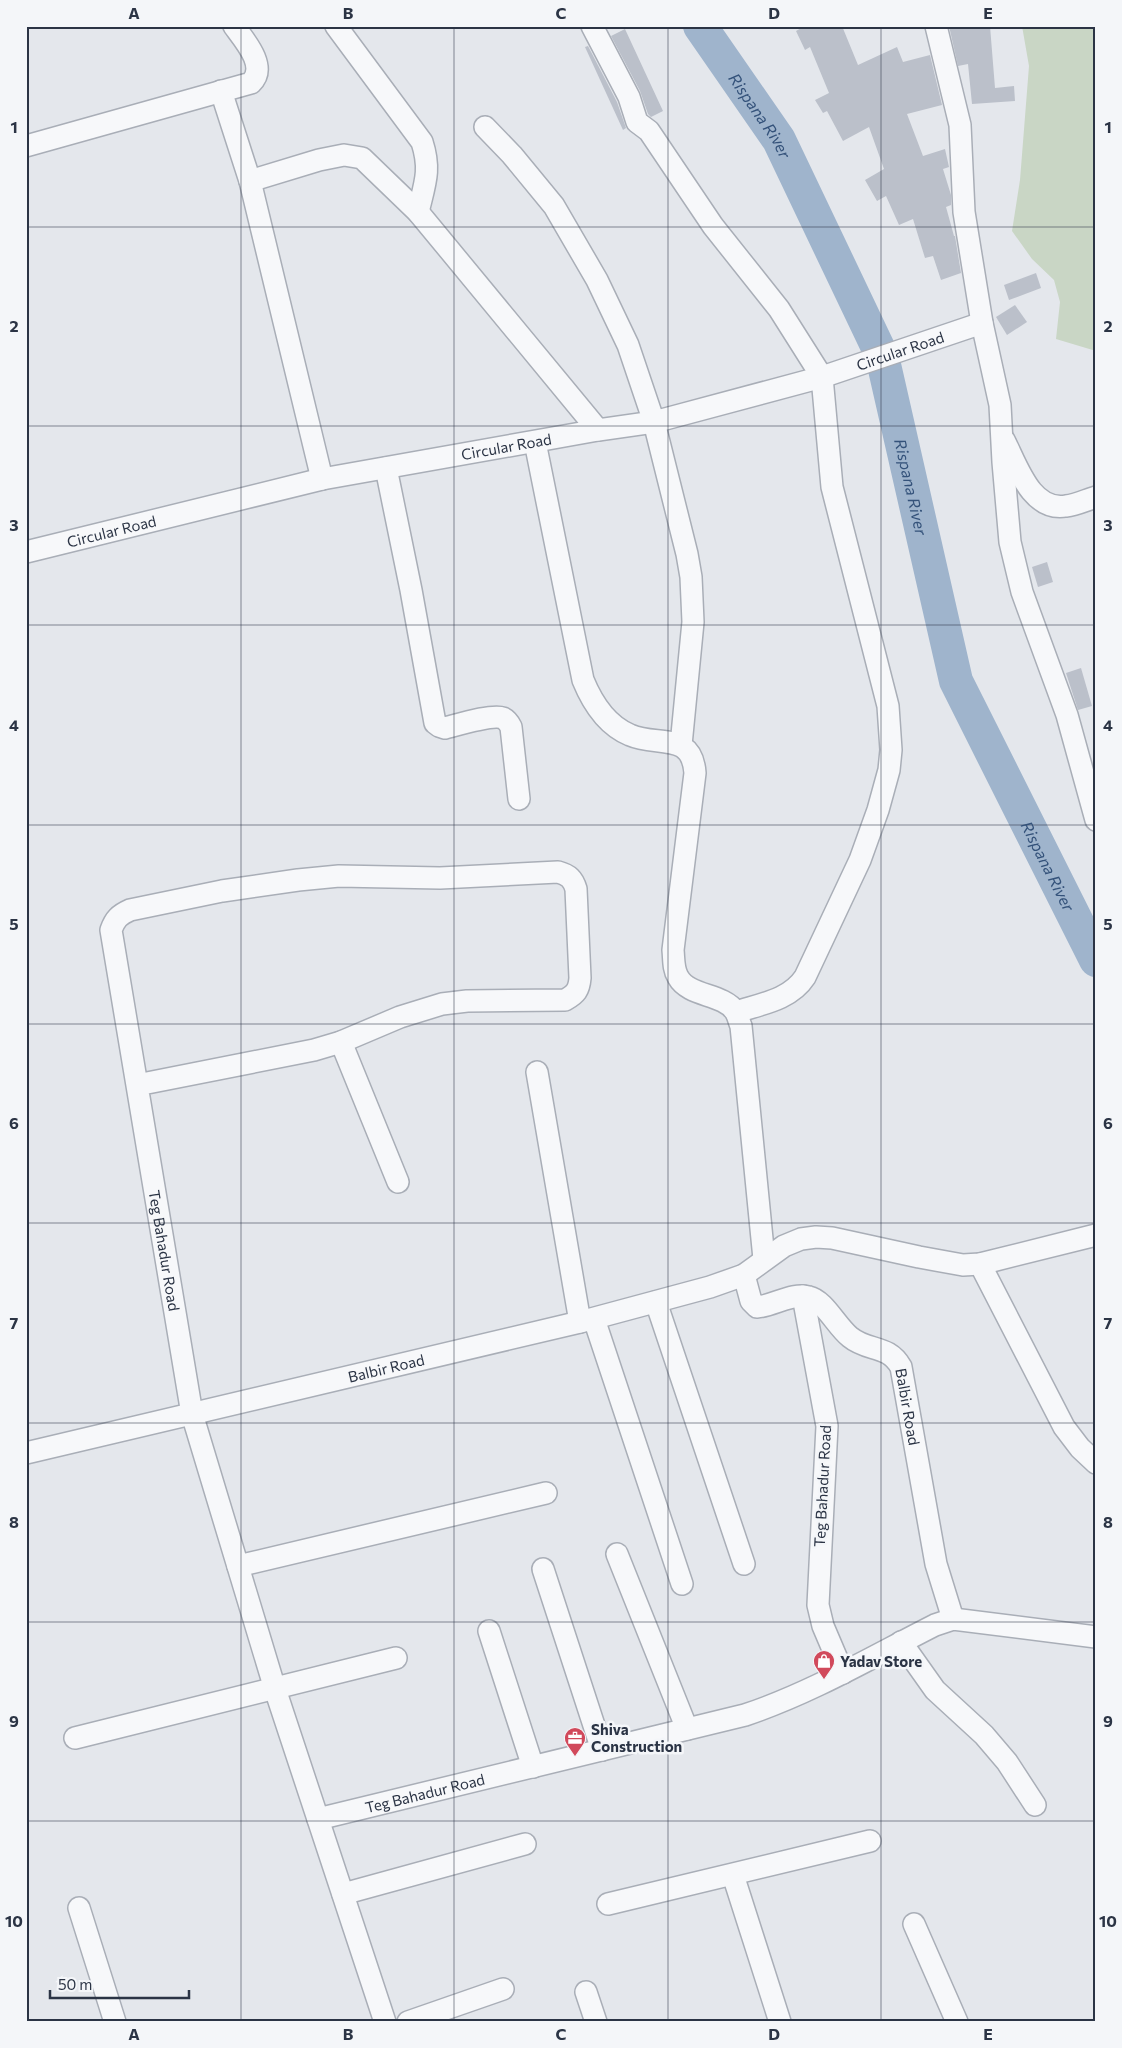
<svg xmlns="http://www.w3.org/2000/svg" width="1122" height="2048" font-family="Commissioner,sans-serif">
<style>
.green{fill:#c9d6c5}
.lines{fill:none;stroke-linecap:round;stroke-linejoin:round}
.river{stroke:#9fb4cc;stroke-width:34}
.building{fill:#bbc0ca}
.street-casing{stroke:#a9aeb7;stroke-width:24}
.street{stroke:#f7f8fa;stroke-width:21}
.grid{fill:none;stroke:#2b3445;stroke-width:1;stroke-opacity:0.55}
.labels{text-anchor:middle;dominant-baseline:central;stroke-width:5;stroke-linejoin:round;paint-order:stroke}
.street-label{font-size:15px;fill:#2b3445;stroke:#f4f6f9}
.poi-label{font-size:15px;font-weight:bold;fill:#2b3445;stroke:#f4f6f9;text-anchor:start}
.water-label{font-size:16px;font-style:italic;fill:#34527a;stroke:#f4f6f9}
.neatline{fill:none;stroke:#2b3445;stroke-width:2}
.grid-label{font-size:16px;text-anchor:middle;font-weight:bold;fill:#2b3445}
</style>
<rect width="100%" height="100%" fill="#e4e7ec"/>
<path class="green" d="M1022 26H1096V351L1056 339 1060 302 1054 280 1032 259 1012 231 1020 180 1029 66Z"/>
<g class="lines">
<path class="river" id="s1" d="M700 26 779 140 882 356 956 681 1096 960"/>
</g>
<g class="building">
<path d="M805 26H842L858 65 897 47 903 62 930 55 942 105 907 114 923 156 945 149 949 167 943 169 951 195V205L946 207 954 236H955L961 273 941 280 933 256 925 258 913 219 899 225 886 196 877 201 865 180 884 169 869 127 843 141 827 111 823 113 815 100 829 93 810 47 805 50 796 31Z"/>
<path d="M949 26H990L995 88 1014 86 1015 101 972 104 968 64 958 66Z"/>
<path d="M625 29 663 111 651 117 648 114 640 91 611 36Z"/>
<path d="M588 46 617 102 626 128 623 130 585 47Z"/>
<path d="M1036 273 1041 288 1009 300 1004 285Z"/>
<path d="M1015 305 1027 322 1007 335 996 317Z"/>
<path d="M1047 562 1053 582 1038 587 1032 567Z"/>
<path d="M1081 668 1092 706 1078 710 1066 673Z"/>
</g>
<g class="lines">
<g class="street-casing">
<g id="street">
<path d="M336 26 422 142C431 170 425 183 418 212"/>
<path d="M592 26 629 97 637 122 649 131 713 226 779 309 822 377 832 487 888 706 891 750 889 770 878 810 860 860 805 977C790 1000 761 1004 736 1012"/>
<path d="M936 26 960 125 964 212 982 323 1000 405 1003 462 1010 542 1022 592 1067 715 1096 820"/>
<path d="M221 91 250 181 322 479"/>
<path d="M485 127 512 155 554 206 597 280 628 345 654 422 687 554 691 577 693 622 681 745"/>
<path d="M26 146 251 83C268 67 245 41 234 26"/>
<path d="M250 181 319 160 344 155 362 158 418 212 598 430"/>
<path d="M1004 440C1017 465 1031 512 1066 506 1076 505 1086 500 1096 497"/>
<path d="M535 442 583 680C592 702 606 725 630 735 657 747 692 731 695 773L673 950C674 959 673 969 678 977 689 997 722 993 735 1011 738 1015 739 1022 741 1026L764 1259"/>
<path d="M386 468 411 590 435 723 439 726 445 728C457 725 492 714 503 718 507 720 509 723 511 727L519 799"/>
<path id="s2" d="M26 552 322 479 598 430 654 422 822 377 982 323"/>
<path d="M341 1042 398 1182"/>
<path d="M537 1072 580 1322"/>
<path id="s3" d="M137 1085 314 1050 341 1042 400 1017 442 1004 467 1001 565 1000C576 994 579 990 580 978L576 889C573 879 569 875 558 872L440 878 339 876 298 880 222 891 130 910C119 915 115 919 111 930L192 1414 275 1689 385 2022"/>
<path d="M980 1264 1064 1427 1080 1448 1096 1463"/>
<path id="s4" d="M744 1275 751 1301 757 1307C773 1306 793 1292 809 1297 824 1300 837 1327 850 1337 868 1352 888 1344 901 1367L936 1564 953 1619"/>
<path d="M803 1296 827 1426 818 1605 823 1626 843 1673"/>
<path d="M656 1302 744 1564"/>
<path d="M594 1319 682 1584"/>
<path id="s5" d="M26 1453 580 1322 710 1287 744 1275 784 1246 801 1239 816 1237 832 1238 919 1257 963 1265 980 1264 1096 1235"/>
<path d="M617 1554 687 1729"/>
<path d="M238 1566 546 1493"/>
<path d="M543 1569 602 1750"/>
<path d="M489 1631 533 1767"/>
<path d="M901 1642 935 1690 984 1735 1007 1762 1035 1805"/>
<path d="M75 1738 396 1658"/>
<path id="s6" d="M318 1819 745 1715C811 1693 872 1657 935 1625L953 1619 1096 1637"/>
<path d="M733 1875 780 2022"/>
<path d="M343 1894 525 1844"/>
<path d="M608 1904 870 1841"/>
<path d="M79 1908 115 2022"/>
<path d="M914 1924 957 2022"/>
<path d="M586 1992 596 2022"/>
<path d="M408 2022 503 1989"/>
</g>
</g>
<use href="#street" class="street"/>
</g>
<path class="grid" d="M241 26V2022M454 26V2022M668 26V2022M881 26V2022M26 227H1096M26 426H1096M26 625H1096M26 825H1096M26 1024H1096M26 1223H1096M26 1423H1096M26 1622H1096M26 1821H1096"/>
<defs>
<g id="shop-pin" transform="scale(1.125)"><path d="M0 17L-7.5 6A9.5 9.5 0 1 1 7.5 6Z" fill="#d1495b" stroke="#f4f6f9"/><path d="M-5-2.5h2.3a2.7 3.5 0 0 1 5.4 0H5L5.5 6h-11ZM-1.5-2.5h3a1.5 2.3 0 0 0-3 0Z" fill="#fff"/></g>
<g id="office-pin" transform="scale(1.125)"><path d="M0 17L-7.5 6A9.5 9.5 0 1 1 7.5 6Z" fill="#d1495b" stroke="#f4f6f9"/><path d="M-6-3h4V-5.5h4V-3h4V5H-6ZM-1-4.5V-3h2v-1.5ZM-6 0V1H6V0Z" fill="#fff"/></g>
</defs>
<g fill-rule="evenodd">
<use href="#shop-pin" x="824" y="1661"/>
<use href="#office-pin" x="575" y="1738"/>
</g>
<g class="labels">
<g class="street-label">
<text stroke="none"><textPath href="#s2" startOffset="898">Circular Road</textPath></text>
<text stroke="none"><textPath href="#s2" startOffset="492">Circular Road</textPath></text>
<text stroke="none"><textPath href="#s2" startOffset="88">Circular Road</textPath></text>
<text stroke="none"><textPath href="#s3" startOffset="1368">Teg Bahadur Road</textPath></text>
<text stroke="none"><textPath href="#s5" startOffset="370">Balbir Road</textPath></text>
<text stroke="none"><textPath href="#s4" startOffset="248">Balbir Road</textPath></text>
<text transform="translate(822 1486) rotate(-87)">Teg Bahadur Road</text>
<text stroke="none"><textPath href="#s6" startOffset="110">Teg Bahadur Road</textPath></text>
</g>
<g class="poi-label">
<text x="840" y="1661">Yadav Store</text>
<text x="591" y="1729">Shiva<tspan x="591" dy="17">Construction</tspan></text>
</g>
<g class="water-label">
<text stroke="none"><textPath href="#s1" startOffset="108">Rispana River</textPath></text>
<text stroke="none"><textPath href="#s1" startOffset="512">Rispana River</textPath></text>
<text stroke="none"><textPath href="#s1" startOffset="918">Rispana River</textPath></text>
</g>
</g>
<rect width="1122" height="2048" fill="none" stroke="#f4f6f9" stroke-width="55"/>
<path d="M50 1990v8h139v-8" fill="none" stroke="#2b3445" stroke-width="2.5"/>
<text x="58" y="1990" font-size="15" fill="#2b3445" stroke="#f4f6f9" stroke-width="4" paint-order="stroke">50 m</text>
<rect x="28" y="28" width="1066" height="1992" class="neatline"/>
<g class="grid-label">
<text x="134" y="19">A</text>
<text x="348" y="19">B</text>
<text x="561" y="19">C</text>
<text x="774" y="19">D</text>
<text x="988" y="19">E</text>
<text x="14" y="133">1</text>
<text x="1108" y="133">1</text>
<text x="14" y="332">2</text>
<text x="1108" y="332">2</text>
<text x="14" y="531">3</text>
<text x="1108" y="531">3</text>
<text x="14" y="731">4</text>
<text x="1108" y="731">4</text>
<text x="14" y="930">5</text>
<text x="1108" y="930">5</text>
<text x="14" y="1129">6</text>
<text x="1108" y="1129">6</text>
<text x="14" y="1329">7</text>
<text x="1108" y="1329">7</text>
<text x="14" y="1528">8</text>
<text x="1108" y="1528">8</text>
<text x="14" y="1727">9</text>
<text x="1108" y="1727">9</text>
<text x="14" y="1927">10</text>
<text x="1108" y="1927">10</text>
<text x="134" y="2040">A</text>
<text x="348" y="2040">B</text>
<text x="561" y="2040">C</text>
<text x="774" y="2040">D</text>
<text x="988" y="2040">E</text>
</g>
</svg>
